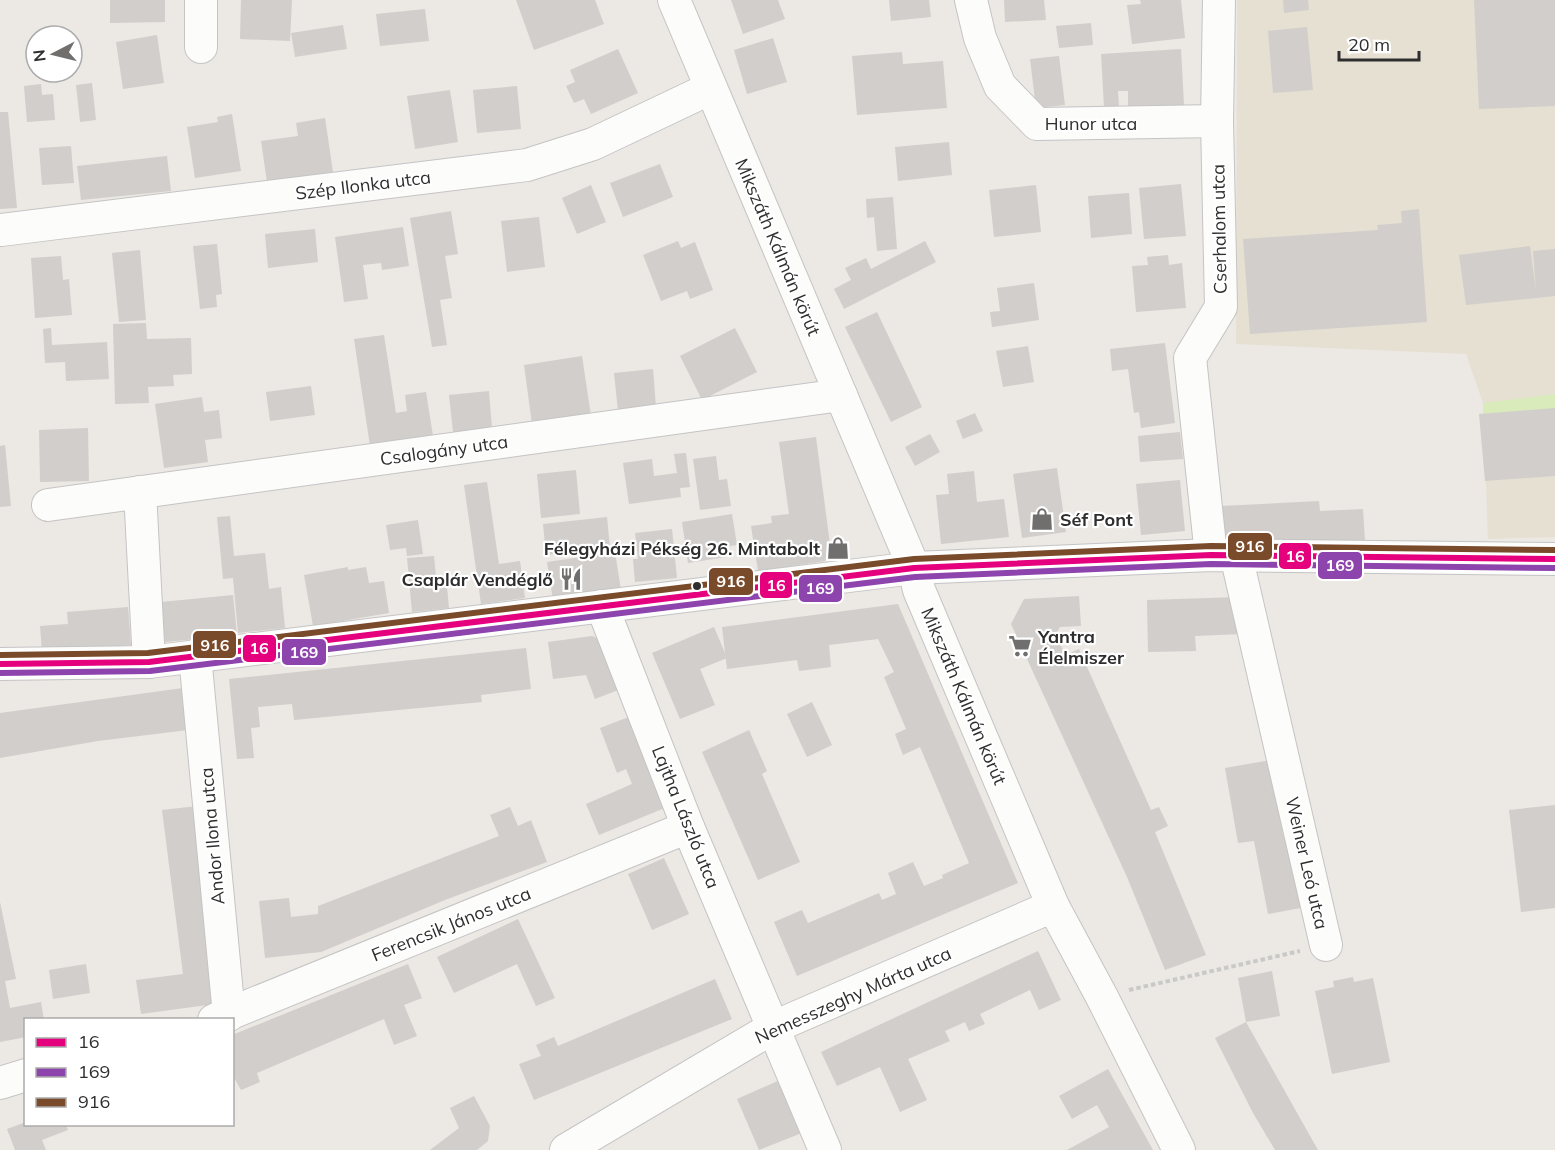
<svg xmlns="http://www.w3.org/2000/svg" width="1555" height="1150" font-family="Mulish,sans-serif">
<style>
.education{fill:#e6e0d3}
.pitch{fill:#d9eabb}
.building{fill:#d1cecb}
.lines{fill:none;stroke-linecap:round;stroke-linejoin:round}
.minor-casing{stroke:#c5c4c5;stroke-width:34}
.path{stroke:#c9c9c8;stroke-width:4;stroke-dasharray:4.5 3;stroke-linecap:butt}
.minor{stroke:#fcfcfb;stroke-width:32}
.bus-1-casing{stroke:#fff;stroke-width:10}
.bus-2-casing{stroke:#fff;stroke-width:10}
.bus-3-casing{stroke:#fff;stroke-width:10}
.bus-1{stroke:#e5007d;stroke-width:6}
.bus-2{stroke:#8e44ad;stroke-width:6}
.bus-3{stroke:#7a4b2a;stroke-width:6}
.bus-dot{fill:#2e2e2e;stroke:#fff;stroke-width:2}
.labels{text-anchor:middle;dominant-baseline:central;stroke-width:4.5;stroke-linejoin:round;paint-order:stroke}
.street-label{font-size:18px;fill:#2e2e2e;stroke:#fff}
.poi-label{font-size:18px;font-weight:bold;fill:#2e2e2e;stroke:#fff;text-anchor:start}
.line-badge{stroke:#fff;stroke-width:2}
.badge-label{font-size:16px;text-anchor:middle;font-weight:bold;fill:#fff}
</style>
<rect width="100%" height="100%" fill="#ece8e4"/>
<path class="education" d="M1237 0H1555V537L1488 539 1483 403 1466 354 1236 344Z"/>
<path class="pitch" d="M1555 394V461L1485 471 1483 403Z"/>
<g class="building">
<path d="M110 0H165V22L110 23Z"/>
<path d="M241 0H292L290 41 240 39Z"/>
<path d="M516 0H595L604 24 534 50Z"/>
<path d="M731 0H778L785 19 743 34Z"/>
<path d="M889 0H929L931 17 891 21Z"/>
<path d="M1004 0H1044L1046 20 1005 22Z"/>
<path d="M1140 0H1181L1185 38 1132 44 1127 5 1141 4Z"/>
<path d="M1283 0H1308L1309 10 1284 13Z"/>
<path d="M1474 0H1555V106L1479 109Z"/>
<path d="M425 9 429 41 380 46 376 14Z"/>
<path d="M1091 23 1093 45 1059 48 1056 26Z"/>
<path d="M343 25 347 49 295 57 291 33Z"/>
<path d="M1307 27 1313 90 1273 93 1268 31Z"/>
<path d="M157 35 164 83 123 89 116 42Z"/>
<path d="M773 38 787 82 747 94 734 50Z"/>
<path d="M618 49 638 93 591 114 584 99 574 103 566 86 575 82 570 70Z"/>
<path d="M1181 49 1184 105 1128 108V91H1118L1119 107 1104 108 1101 54Z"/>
<path d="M902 52 903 64 943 61 947 108 857 115 852 56Z"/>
<path d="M1059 56 1065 105 1036 108 1030 59Z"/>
<path d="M92 83 96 120 80 122 76 85Z"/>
<path d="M41 84 42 95 53 94 55 120 27 122 24 86Z"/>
<path d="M517 86 521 129 477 133 473 90Z"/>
<path d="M450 90 458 142 415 149 407 96Z"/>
<path d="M0 112H8L17 208 0 209Z"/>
<path d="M232 114 241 171 195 178 187 127 218 122 217 117Z"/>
<path d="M325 118 333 172 267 182 261 141 298 136 296 123Z"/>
<path d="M949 142 952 175 898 181 895 147Z"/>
<path d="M71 146 74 183 42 185 39 148Z"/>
<path d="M167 156 171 191 81 200 77 166Z"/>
<path d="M660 164 673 197 623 217 610 183Z"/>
<path d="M1181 184 1186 236 1144 239 1139 188Z"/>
<path d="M591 185 606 222 577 234 562 198Z"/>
<path d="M1036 185 1041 232 994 237 989 190Z"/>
<path d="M1129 193 1132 234 1091 238 1088 196Z"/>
<path d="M893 197 897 249 877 251 874 217 867 218 866 199Z"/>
<path d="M1419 209 1427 322 1250 334 1243 239 1378 230 1377 225 1402 223 1401 211Z"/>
<path d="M451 211 458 254 445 256 452 298 440 300 447 345 432 347 410 218Z"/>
<path d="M539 217 545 267 507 272 501 221Z"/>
<path d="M403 227 409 266 382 270 381 263 363 265 368 299 344 302 335 237Z"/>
<path d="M315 229 318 262 268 268 265 234Z"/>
<path d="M678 241 681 248 695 242 713 290 690 299 687 291 661 301 643 255Z"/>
<path d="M925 241 936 262 844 309 834 289 851 280 845 268 866 258 871 269Z"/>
<path d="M217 244 222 294 216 295 217 307 200 309 193 246Z"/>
<path d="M1530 246 1536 292 1533 251 1555 249V296L1466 305 1459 255Z"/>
<path d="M140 250 146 320 119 322 112 253Z"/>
<path d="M1168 255 1169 265 1182 263 1186 308 1136 312 1132 266 1148 265 1147 257Z"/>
<path d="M61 256 63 280 69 279 72 315 35 318 31 258Z"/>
<path d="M1034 283 1039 320 992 327 990 312 1000 311 997 288Z"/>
<path d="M877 312 922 407 891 422 845 327Z"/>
<path d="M146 323 147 339 191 338 192 374 173 375 174 386 148 387 149 403 115 404 113 324Z"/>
<path d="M51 328 52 345 107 342 109 379 66 381 65 362 45 363 43 329Z"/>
<path d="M735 328 757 372 702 400 680 356Z"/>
<path d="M384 335 396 413 407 411 405 395 426 392 433 436 370 446 354 339Z"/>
<path d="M1165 343 1175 423 1141 428 1139 412 1134 413 1128 369 1112 371 1110 349Z"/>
<path d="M1028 346 1034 382 1003 387 996 351Z"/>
<path d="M582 356 591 416 532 424 524 365Z"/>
<path d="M653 369 656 408 618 411 614 373Z"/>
<path d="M311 386 315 415 270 421 266 392Z"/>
<path d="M489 391 492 428 453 432 449 395Z"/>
<path d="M202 397 204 412 219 410 222 438 205 440 208 462 164 468 155 404Z"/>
<path d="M1555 408V476L1485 481 1479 414Z"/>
<path d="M975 413 983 431 963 439 956 421Z"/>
<path d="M88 428 89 481 40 482 39 430Z"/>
<path d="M1180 432 1183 459 1140 462 1138 436Z"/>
<path d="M930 434 940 452 915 466 905 447Z"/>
<path d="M816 437 832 560 758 571 751 526 772 523 771 516 789 514 779 442Z"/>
<path d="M5 445 11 506 0 507V446Z"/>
<path d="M686 453 690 487 680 488 681 497 629 504 623 463 652 459 654 476 677 473 674 454Z"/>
<path d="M716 456 719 480 727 479 731 506 700 510 693 459Z"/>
<path d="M1057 468 1066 532 1022 538 1013 474Z"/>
<path d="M576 470 580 514 541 518 537 474Z"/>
<path d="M974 471 977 502 1004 499 1009 537 941 544 936 495 949 494 947 474Z"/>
<path d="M1180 480 1185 531 1141 535 1136 484Z"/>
<path d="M487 482 499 564 520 561 525 598 481 604 464 485Z"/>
<path d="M1319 501 1320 511 1363 509 1365 541 1223 549 1221 506Z"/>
<path d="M732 514 737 545 724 547 726 557 688 563 682 522Z"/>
<path d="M230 516 234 556 265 553 269 589 281 587 285 628 238 633 233 578 223 579 217 517Z"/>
<path d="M607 517 610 548 546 555 543 524Z"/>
<path d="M418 520 423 554 407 556 406 548 390 550 386 525Z"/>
<path d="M672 529 677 578 635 582 633 559H638L635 533Z"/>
<path d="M615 552 621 590 553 600 547 562Z"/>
<path d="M434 556 436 577 446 576 449 608 412 612 407 558Z"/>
<path d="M348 567V570L366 567 369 583 384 581 389 613 313 626 304 575Z"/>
<path d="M233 595 237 635 165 642 161 602Z"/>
<path d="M1079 596 1081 626 1060 627 1056 634 1065 655 1079 649 1151 810 1159 807 1168 826 1155 832 1206 955 1165 970 1127 877 1011 624 1024 599Z"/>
<path d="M1239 597 1241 634 1195 636 1196 651 1148 652 1147 600Z"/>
<path d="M898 604 1018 883 797 976 774 922 802 910 808 923 879 893 882 900 896 894 888 873 913 862 924 886 943 878 942 875 969 863 920 747 903 755 895 734 906 729 884 677 894 672 878 639 829 645 831 667 799 671 797 660 727 669 722 627Z"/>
<path d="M128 607 131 645 42 652 40 626 68 624 67 612Z"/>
<path d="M714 627 727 658 700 669 715 705 680 719 652 653Z"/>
<path d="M592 636 608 643 626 687 595 699 586 675 553 679 548 642Z"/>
<path d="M526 648 531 689 481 695 482 702 294 720 292 704 258 707 260 727 251 728 254 758 237 759 229 679Z"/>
<path d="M183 688 188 730 98 741 0 758V713Z"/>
<path d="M812 702 832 745 807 757 787 714Z"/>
<path d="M634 715 672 805 599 835 586 804 632 784 626 769 617 773 600 728Z"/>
<path d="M749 730 767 771 762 774 800 862 758 880 702 752Z"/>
<path d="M1271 760 1283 835 1297 832 1311 906 1268 914 1254 841 1238 843 1225 768Z"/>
<path d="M1555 805V908L1521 912 1509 810Z"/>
<path d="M197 806 222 1003 141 1014 136 980 183 974 162 810Z"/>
<path d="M510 807 518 826 531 820 547 862 445 900 321 952 265 958 259 901 289 898 291 917 318 914V906L499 836 490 815Z"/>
<path d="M664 858 689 914 652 930 628 874Z"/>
<path d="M0 902 16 979 5 981 10 1008 41 1002 44 1020H26V1037L0 1042Z"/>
<path d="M518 919 555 998 536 1006 517 964 454 993 437 957Z"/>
<path d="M1038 951 1061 1000 1039 1010 1030 990 980 1014 985 1024 969 1031 965 1022 945 1031 950 1041 908 1059 927 1100 900 1112 880 1067 837 1086 821 1052Z"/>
<path d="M86 964 90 993 53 999 49 970Z"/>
<path d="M408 964 422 998 404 1005 417 1036 394 1045 384 1019 257 1073 260 1082 241 1090 232 1074V1035Z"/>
<path d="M1272 971 1280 1016 1246 1022 1238 978Z"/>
<path d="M1353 977 1354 982 1373 978 1390 1062 1332 1074 1315 991 1334 987 1333 981Z"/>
<path d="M715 979 732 1019 534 1100 519 1064 541 1056 536 1045 554 1037 558 1046Z"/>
<path d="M1246 1022 1287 1095 1318 1150H1275L1253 1113 1215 1038Z"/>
<path d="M1108 1069 1153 1150H1067L1109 1127 1097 1105 1072 1119 1059 1096Z"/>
<path d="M789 1076 812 1129 759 1150 737 1099Z"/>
<path d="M474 1096 490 1126 488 1141 477 1150H430L459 1128 450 1108Z"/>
<path d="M26 1122V1125H66L68 1130 42 1140 46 1150H15L7 1129Z"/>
</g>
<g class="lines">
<g class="minor-casing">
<g id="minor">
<path d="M201 0V47"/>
<path d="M674 0 914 568 919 590 1053 906 1102 997 1179 1150"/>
<path d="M971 0 980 38 1000 86 1037 124 1217 121"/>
<path d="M1 230 527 165 593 144 711 88"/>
<path d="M140 492 149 662"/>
<path d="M48 505 841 395"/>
<path d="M1211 555 1190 358 1221 307 1217 121 1219 0"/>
<path d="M1236 555 1326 945"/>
<path d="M602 606 688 827 825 1150"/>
<path d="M195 656 229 1015"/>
<path d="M0 664 149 662 914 568 1211 555 1555 559"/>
<path d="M214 1020 688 827"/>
<path d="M0 1083 26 1075"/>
<path d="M566 1150 774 1027 1053 906"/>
</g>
</g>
<path class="path" d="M1129 990 1300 951"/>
<use href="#minor" class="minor"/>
<g class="bus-1-casing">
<path id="bus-1" d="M0 664 149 662 914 568 1211 555 1555 559"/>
</g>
<g class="bus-2-casing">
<path id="bus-2" d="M0 673 150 671 915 577 1211 564 1555 568"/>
</g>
<g class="bus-3-casing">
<path id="bus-3" d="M0 655 148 653 914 559 1211 546 1555 550"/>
</g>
<use href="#bus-1" class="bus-1"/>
<use href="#bus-2" class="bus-2"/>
<use href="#bus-3" class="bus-3"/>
</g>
<defs>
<g id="shop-bare" transform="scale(1.8)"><path d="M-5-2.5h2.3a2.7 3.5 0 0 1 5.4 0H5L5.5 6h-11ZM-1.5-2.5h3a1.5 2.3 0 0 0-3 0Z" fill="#706f6e" stroke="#fff" stroke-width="2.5" paint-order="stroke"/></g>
<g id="restaurant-bare" transform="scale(1.8)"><path d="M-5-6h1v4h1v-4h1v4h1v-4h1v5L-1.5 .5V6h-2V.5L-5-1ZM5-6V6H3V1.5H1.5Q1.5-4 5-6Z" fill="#706f6e" stroke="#fff" stroke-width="2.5" paint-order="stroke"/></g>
<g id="supermarket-bare" transform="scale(1.8)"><path d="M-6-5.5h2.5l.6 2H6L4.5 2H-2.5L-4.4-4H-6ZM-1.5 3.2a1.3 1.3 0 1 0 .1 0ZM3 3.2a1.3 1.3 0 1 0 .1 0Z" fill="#706f6e" stroke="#fff" stroke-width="2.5" paint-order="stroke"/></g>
</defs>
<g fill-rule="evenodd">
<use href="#shop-bare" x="1042" y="519"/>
<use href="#shop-bare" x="838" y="548"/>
<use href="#restaurant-bare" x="571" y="579"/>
<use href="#supermarket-bare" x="1020" y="646"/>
</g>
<circle class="bus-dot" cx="697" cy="586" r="5"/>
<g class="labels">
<g class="street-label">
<text x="1091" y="123">Hunor utca</text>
<text transform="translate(363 185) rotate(-7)">Szép Ilonka utca</text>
<text transform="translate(1219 229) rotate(-91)">Cserhalom utca</text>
<text transform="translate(778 247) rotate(67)">Mikszáth Kálmán körút</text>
<text transform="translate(444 450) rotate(-8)">Csalogány utca</text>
<text transform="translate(964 696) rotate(67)">Mikszáth Kálmán körút</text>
<text transform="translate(686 817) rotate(68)">Lajtha László utca</text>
<text transform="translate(212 836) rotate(-95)">Andor Ilona utca</text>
<text transform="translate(1307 863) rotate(77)">Weiner Leó utca</text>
<text transform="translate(451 924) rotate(-22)">Ferencsik János utca</text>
<text transform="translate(853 995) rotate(-24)">Nemesszeghy Márta utca</text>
</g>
<g class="poi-label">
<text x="1060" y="519">Séf Pont</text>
<text x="820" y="548" text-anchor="end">Félegyházi Pékség 26. Mintabolt</text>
<text x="553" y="579" text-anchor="end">Csaplár Vendéglő</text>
<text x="1038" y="636">Yantra<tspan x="1038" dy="21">Élelmiszer</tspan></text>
</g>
</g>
<g class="line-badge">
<rect x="1227" y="532" width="46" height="29" rx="6" fill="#7a4b2a"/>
<rect x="1278" y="542" width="34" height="28" rx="6" fill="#e5007d"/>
<rect x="1317" y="551" width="46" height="29" rx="6" fill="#8e44ad"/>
<rect x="708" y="567" width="46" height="29" rx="6" fill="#7a4b2a"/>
<rect x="759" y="571" width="34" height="28" rx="6" fill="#e5007d"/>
<rect x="798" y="574" width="45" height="29" rx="6" fill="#8e44ad"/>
<rect x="192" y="630" width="45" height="29" rx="6" fill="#7a4b2a"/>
<rect x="242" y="634" width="35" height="29" rx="6" fill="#e5007d"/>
<rect x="281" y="638" width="46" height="28" rx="6" fill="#8e44ad"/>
</g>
<g class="badge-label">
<text x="1250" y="552">916</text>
<text x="1295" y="562">16</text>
<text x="1340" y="571">169</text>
<text x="731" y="587">916</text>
<text x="776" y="591">16</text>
<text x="820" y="594">169</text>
<text x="215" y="651">916</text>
<text x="259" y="654">16</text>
<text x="304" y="658">169</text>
</g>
<rect x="24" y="1018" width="210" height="108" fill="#ffffff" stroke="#ababab" stroke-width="1.5"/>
<rect x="36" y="1038" width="30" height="9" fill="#e5007d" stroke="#ababab" stroke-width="1.5"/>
<text x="78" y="1048" font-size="18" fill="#2e2e2e">16</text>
<rect x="36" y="1068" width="30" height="9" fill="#8e44ad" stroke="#ababab" stroke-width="1.5"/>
<text x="78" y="1078" font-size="18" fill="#2e2e2e">169</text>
<rect x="36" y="1098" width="30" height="9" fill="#7a4b2a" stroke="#ababab" stroke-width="1.5"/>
<text x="78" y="1108" font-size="18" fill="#2e2e2e">916</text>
<g transform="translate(54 54) rotate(263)"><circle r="28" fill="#ffffff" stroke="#ababab" stroke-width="1.5"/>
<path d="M0-4.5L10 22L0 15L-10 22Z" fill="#706f6e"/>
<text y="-9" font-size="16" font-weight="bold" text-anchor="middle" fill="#2e2e2e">N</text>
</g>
<path d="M1339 51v9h80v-9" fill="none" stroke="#2e2e2e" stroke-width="3"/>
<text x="1348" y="51" font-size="18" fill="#2e2e2e" stroke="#ffffff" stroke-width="4.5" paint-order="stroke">20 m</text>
</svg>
